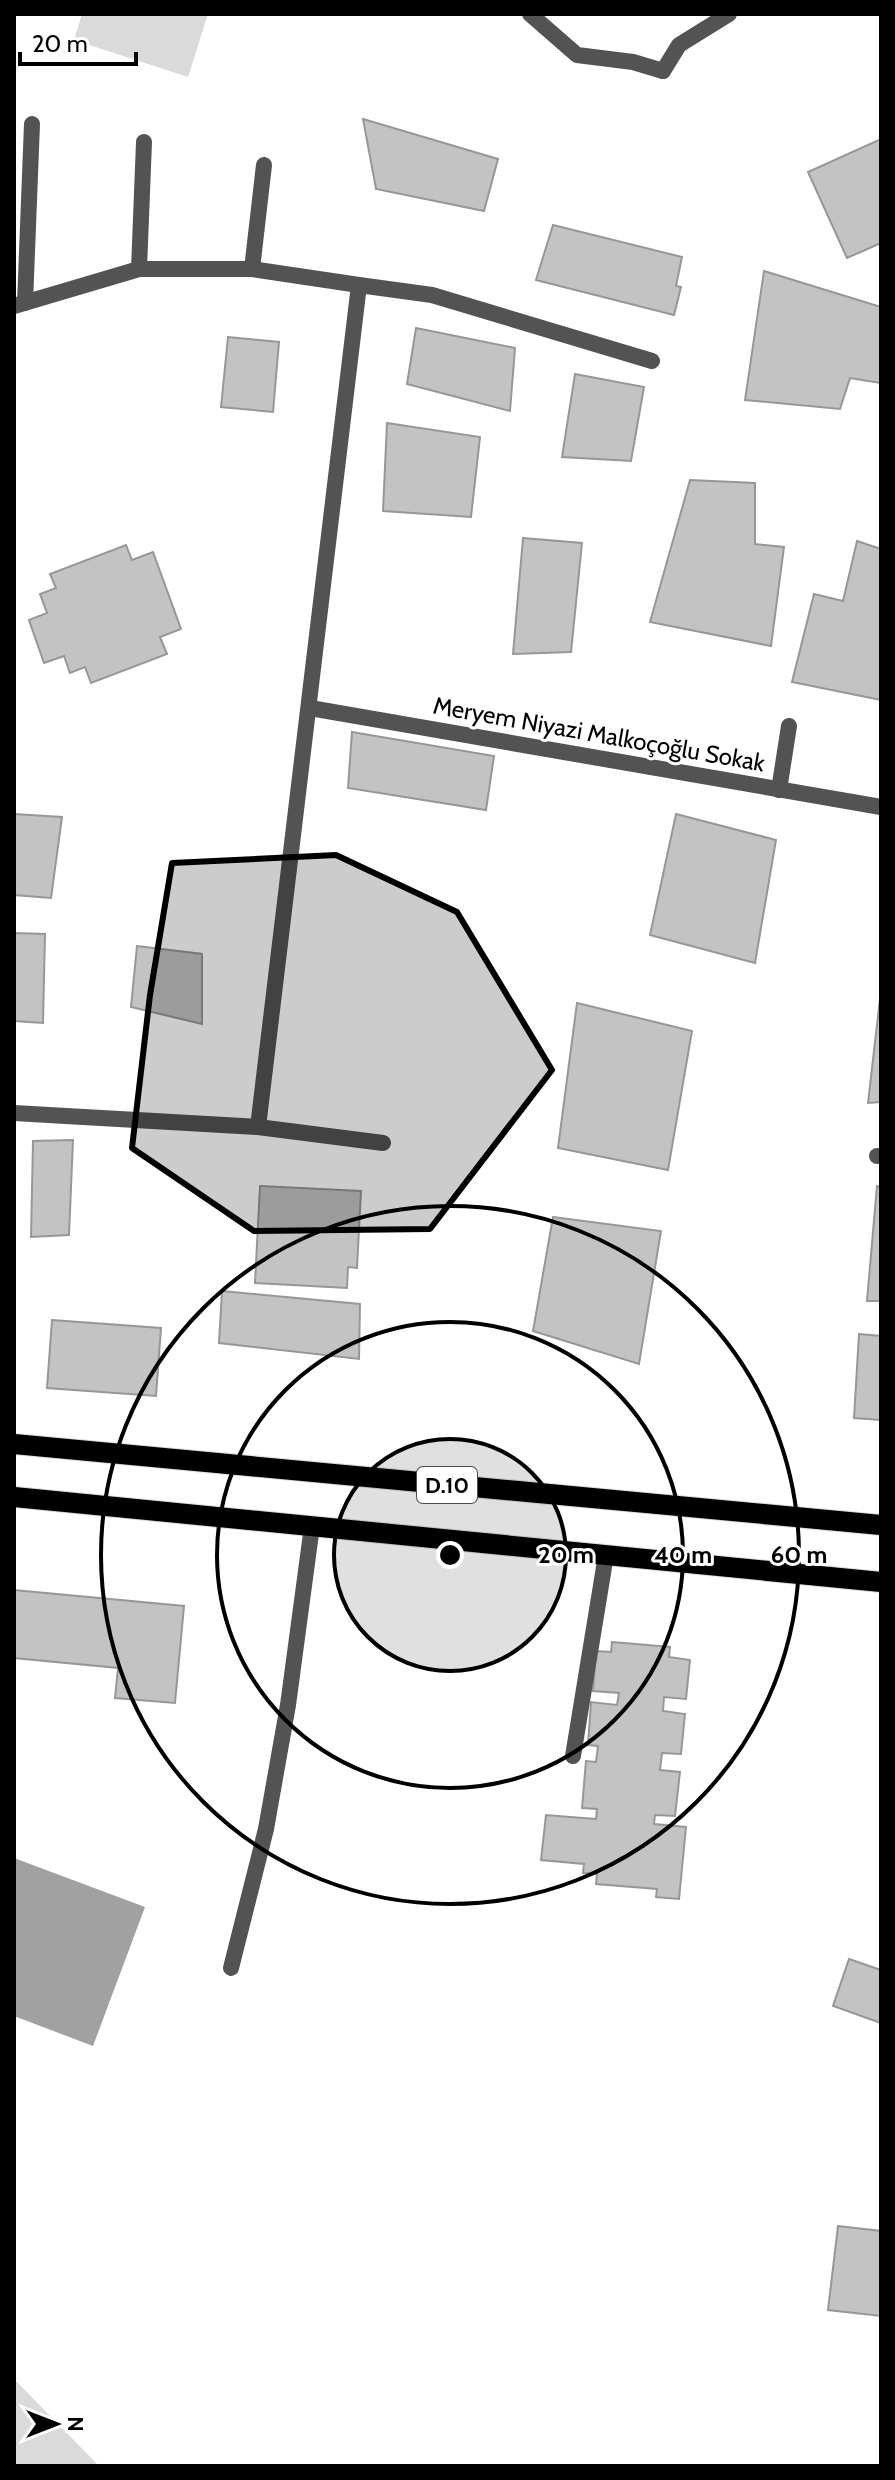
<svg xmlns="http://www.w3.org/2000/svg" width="895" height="2480" font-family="Cabin,sans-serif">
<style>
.green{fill:#dadada}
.water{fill:#a1a1a1}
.building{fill:#c3c3c3;stroke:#979797;stroke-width:2}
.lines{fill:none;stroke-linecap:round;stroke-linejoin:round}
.primary-casing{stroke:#dbdbdb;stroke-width:22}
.service{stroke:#535353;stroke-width:16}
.minor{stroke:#535353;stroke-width:16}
.primary{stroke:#000;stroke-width:20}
.marked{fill:#000;fill-opacity:0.2;stroke:#000;stroke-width:6;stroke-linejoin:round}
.ring{fill:none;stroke:#000;stroke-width:4}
.labels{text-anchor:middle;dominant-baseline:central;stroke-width:6;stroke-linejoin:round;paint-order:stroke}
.shield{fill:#fff;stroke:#4c4c4c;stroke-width:2}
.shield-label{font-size:22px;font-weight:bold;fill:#000}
.street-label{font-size:24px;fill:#000;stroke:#fff}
.centre{fill:#000;stroke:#fff;stroke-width:4}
.ring-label{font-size:24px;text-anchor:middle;font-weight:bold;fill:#000;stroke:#fff;stroke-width:6;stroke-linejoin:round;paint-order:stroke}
</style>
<rect width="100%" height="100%" fill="#fff"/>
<g class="green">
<path d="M82 14H208L188 77 74 40Z"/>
<path d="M14 2379 99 2466H14Z"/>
</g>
<path class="water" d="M14 1858 145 1907 93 2046 14 2016Z"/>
<g class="building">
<path d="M363 119 498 159 484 211 376 189Z"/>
<path d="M881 139V243L847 258 808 172Z"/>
<path d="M553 225 682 257 676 286 681 287 674 315 536 280Z"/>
<path d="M764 271 881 307V383L850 378 840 409 745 400Z"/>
<path d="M416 328 515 348 510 411 407 384Z"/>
<path d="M228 337 279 342 273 412 221 407Z"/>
<path d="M575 374 644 387 631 461 562 457Z"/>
<path d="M387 423 480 437 471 517 383 511Z"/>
<path d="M690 480 755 483V544L784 547 771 646 650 622Z"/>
<path d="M523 538 582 543 571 652 513 654Z"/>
<path d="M857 541 881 549V700L792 682 814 594 843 601Z"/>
<path d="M126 545 132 560 153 552 181 629 160 637 167 654 91 683 85 667 70 673 64 656 44 663 29 620 47 613 40 594 56 588 50 574Z"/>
<path d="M352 732 494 756 486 810 348 788Z"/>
<path d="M14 814 62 817 51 898 14 895Z"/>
<path d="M676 814 776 840 755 963 650 935Z"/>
<path d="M14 933 45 934 43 1023 14 1021Z"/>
<path d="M137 946 202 954V1024L131 1007Z"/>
<path d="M881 990V1102L868 1103Z"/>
<path d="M577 1003 692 1031 668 1170 558 1148Z"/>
<path d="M73 1140 69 1235 31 1237 33 1141Z"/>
<path d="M260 1186 361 1191 357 1268 348 1267 347 1288 255 1283Z"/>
<path d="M877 1186 881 1187V1301H867Z"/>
<path d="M553 1217 661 1231 639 1364 533 1331Z"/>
<path d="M222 1291 360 1304 359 1359 219 1343Z"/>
<path d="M52 1320 161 1328 156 1396 47 1388Z"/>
<path d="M859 1334 881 1336V1420L854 1418Z"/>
<path d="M14 1590 184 1606 175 1703 115 1698 118 1668 14 1658Z"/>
<path d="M612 1642 670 1647 669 1657 690 1660 686 1699 664 1697 663 1711 685 1714 681 1754 662 1753 660 1770 680 1772 675 1816 655 1815 654 1824 686 1827 679 1899 656 1897 657 1889 596 1884 597 1874 583 1873 584 1864 541 1860 546 1815 596 1819 597 1809 582 1808 586 1761 596 1762 598 1746 588 1745 591 1702 617 1705 619 1693 593 1691 596 1651 611 1652Z"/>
<path d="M849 1959 881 1970V2023L833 2006Z"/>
<path d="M838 2226 881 2231V2316L828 2310Z"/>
</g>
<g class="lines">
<g class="primary-casing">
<g id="primary">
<path d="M14 1444 881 1525"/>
<path d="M14 1497 881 1582"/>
</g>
</g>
<g class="service">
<path d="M530 14 577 55 633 62 663 71"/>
<path d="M139 269 144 142"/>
<path d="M252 269 264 165"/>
<path d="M359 285 432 295 652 361"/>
<path d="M25 303 32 124"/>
<path d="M779 790 789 726"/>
<path d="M573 1756 606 1555"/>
<path d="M231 1968 266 1829 288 1705 312 1526"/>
</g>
<g class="minor">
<path d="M663 71 679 45 729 14"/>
<path d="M14 306 139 269H252L359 285 258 1127"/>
<path d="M310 708 881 807"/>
<path d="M14 1113 258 1127 383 1143"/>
<path d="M877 1156H881"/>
</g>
<use href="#primary" class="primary"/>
</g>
<path class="marked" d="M336 855 457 912 552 1070 430 1229 254 1231 132 1148 150 995 172 863Z"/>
<circle cx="450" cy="1555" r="116" fill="#000" fill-opacity=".12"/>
<g class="ring">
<circle cx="450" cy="1555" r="116"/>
<circle cx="450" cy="1555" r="233"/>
<circle cx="450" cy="1555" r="349"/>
</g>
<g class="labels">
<rect class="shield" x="417" y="1467" width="60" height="36" rx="6"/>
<g class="shield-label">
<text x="447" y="1485">D.10</text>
</g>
<g class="street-label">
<text transform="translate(599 734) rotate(10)">Meryem Niyazi Malkoçoğlu Sokak</text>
</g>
</g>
<circle cx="450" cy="1555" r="12" class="centre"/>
<g class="ring-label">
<text x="566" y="1563">20 m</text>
<text x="683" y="1563">40 m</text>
<text x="799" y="1563">60 m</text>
</g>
<rect width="895" height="2480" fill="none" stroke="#000000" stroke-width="32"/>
<g transform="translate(56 2424) rotate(90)" stroke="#ffffff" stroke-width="6" paint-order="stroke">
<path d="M0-6L14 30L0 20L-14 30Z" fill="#000000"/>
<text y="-12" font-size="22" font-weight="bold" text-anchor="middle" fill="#000000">N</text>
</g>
<path d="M20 52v12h116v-12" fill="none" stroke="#000000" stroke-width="4"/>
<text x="32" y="52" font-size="24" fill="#000000" stroke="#ffffff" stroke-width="6" paint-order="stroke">20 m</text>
</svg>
